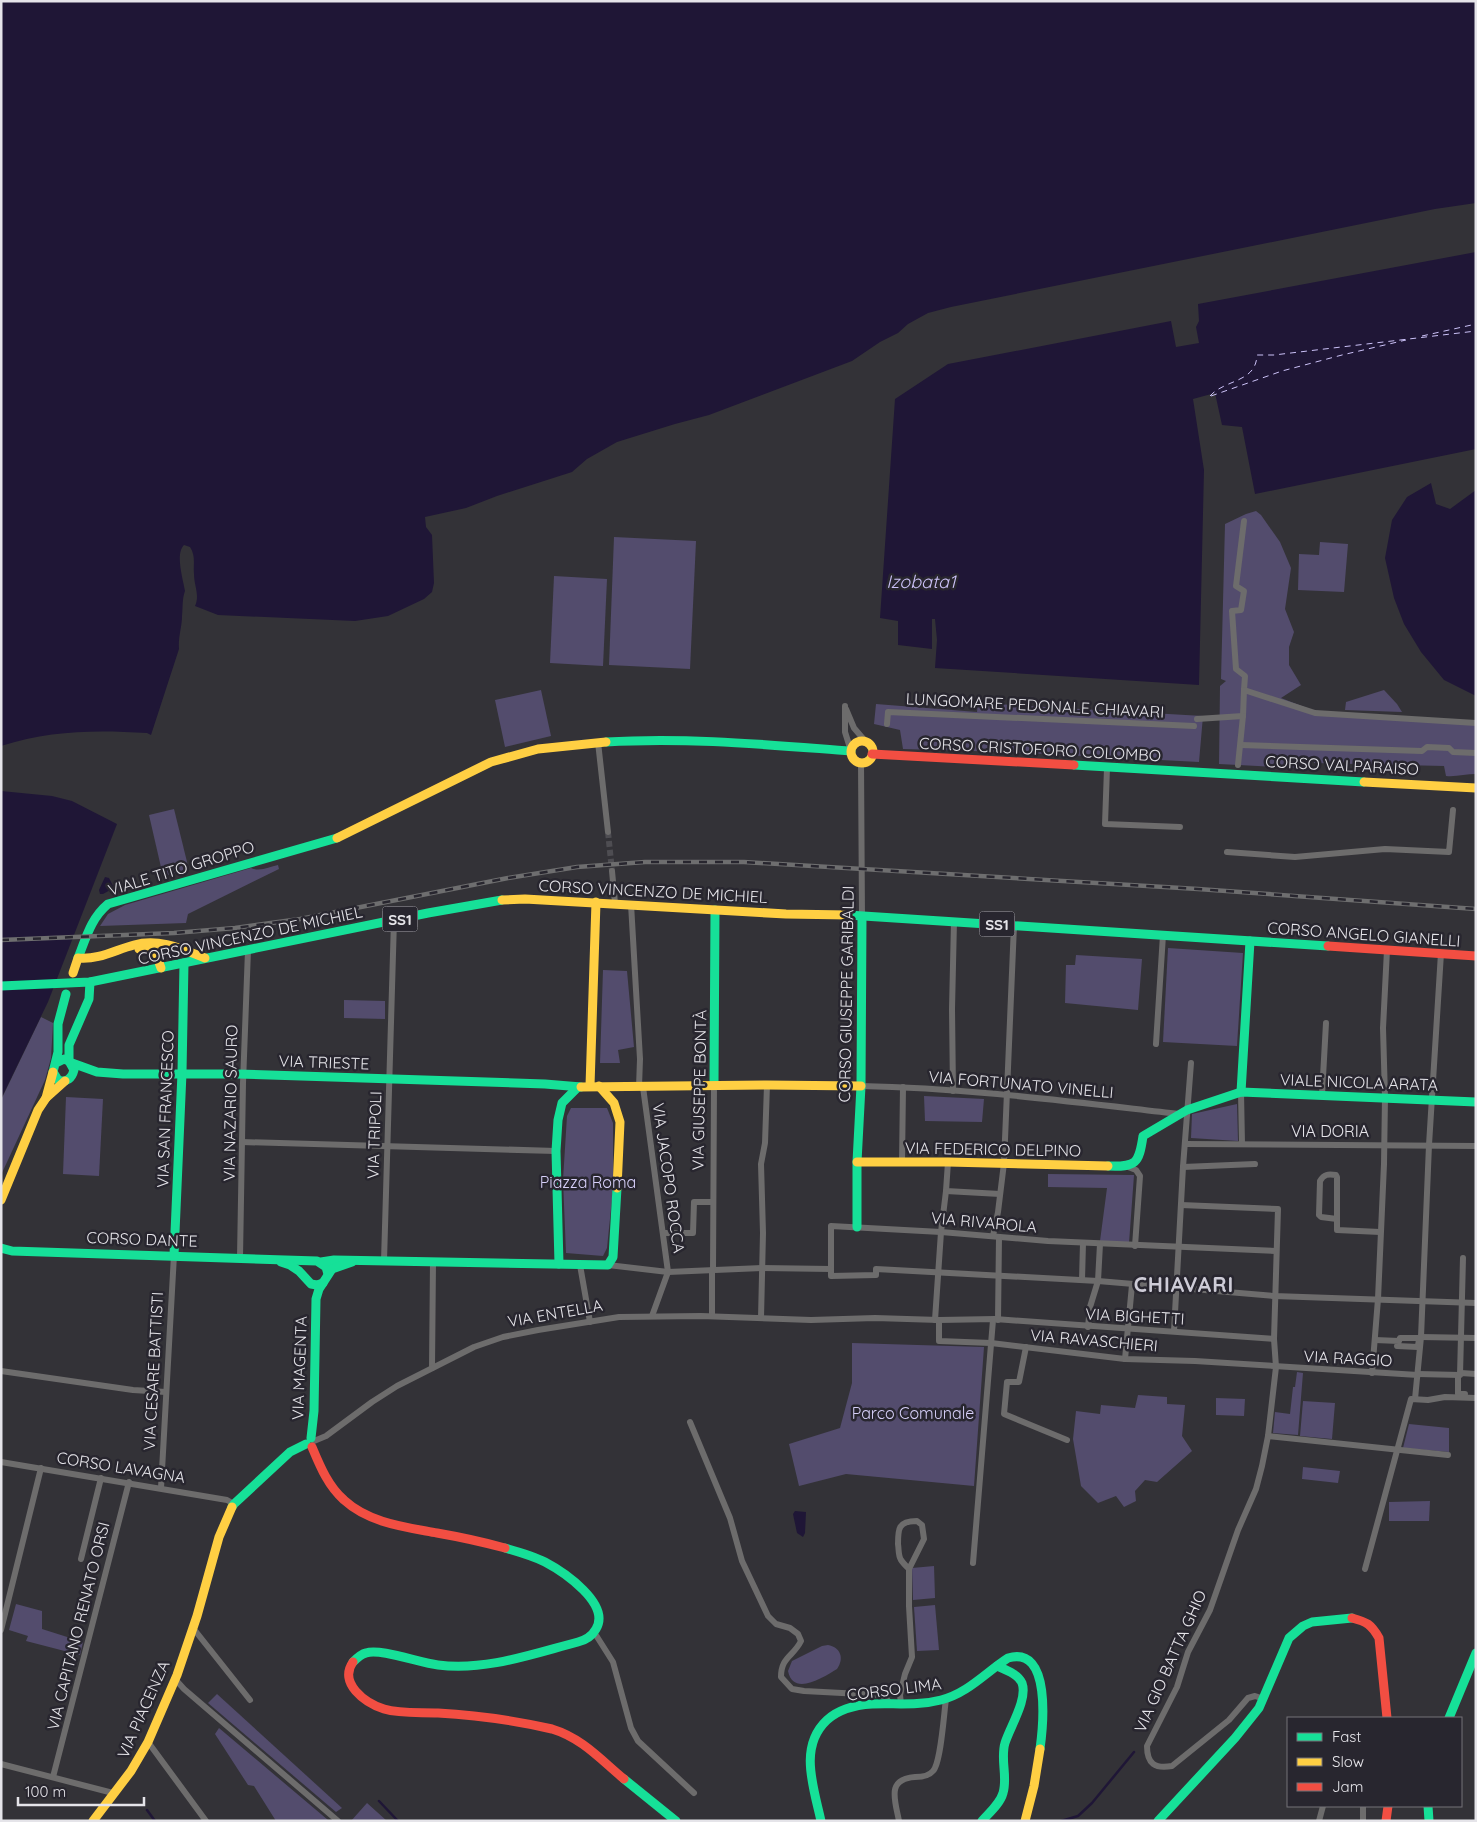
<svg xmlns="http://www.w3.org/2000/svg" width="1477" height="1822" font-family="Quicksand,sans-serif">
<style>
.green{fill:#534c6d}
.water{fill:#1f1636}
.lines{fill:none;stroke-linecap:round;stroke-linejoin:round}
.stream{stroke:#1f1636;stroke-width:2.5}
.ferry{stroke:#ccc2f8;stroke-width:1;stroke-dasharray:6 5;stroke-linecap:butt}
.street-tunnel{stroke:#4e4d52;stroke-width:6;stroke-dasharray:6 3;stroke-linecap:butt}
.street{stroke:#6d6c6c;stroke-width:6}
.fast{stroke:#16e098;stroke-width:9}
.slow{stroke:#ffcf43;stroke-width:9}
.jam{stroke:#f24e42;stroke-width:9}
.rail-casing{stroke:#6e6e6f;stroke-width:4.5}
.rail{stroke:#28262f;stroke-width:2.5;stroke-dasharray:8;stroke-linecap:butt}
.labels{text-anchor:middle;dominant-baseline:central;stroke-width:5;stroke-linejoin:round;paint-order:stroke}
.shield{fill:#28262f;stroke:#acabb1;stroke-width:1}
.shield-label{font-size:15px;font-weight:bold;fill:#e5e4e9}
.street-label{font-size:16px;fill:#e5e4e9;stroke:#28262f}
.park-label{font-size:16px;fill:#d7d0f9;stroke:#28262f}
.water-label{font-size:18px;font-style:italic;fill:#ccc2f8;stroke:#28262f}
.district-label{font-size:21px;font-weight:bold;letter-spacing:1px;fill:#ceccd7;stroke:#28262f}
</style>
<rect width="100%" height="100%" fill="#333237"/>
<g class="green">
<path d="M1256 511 1261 515 1280 542 1291 568 1285 609 1294 632 1289 647V665L1301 685 1281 698 1320 713 1476 722V774C1466 774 1456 777 1446 776L1444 766 1314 763V759L1298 758 1296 768 1219 764 1220 686 1226 681 1221 679 1225 524 1246 514Z"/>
<path d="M614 537 696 541 690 669 609 665Z"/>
<path d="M1320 542 1348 544 1344 592 1298 590 1299 554 1319 555Z"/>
<path d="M554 576 607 579 603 666 550 663Z"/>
<path d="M541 690 551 736 505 747 495 700Z"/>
<path d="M1384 690 1397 704 1402 712 1345 710 1346 702Z"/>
<path d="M978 703 1203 716 1199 762 1007 752 903 749 900 730 874 724 876 704 977 712Z"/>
<path d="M174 809 189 870 163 876 149 815Z"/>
<path d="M278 865 279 869 188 914 186 923 100 926 108 914 125 905 251 868C260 872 269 867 278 865Z"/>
<path d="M1168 948 1243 953 1237 1046 1163 1042Z"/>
<path d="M1076 955 1142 959 1138 1010 1065 1003 1066 965H1075Z"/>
<path d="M603 970 627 971 634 1047 618 1050 620 1063H600Z"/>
<path d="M344 1000 385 1001V1019L344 1018Z"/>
<path d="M41 1017 53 1023 51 1058 45 1080 1 1175V1100Z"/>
<path d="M924 1096 984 1099 982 1122 925 1121Z"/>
<path d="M66 1097 103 1099 99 1176 63 1174Z"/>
<path d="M1237 1104 1238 1141 1191 1138 1192 1114Z"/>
<path d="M571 1108H607L613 1123V1189L607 1248 603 1256 566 1253 563 1180 567 1116Z"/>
<path d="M1048 1174 1134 1175 1129 1243 1100 1241 1107 1188 1048 1187Z"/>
<path d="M852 1343 984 1347 974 1486 846 1474 799 1486 789 1444 840 1428 852 1383Z"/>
<path d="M1297 1372 1303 1373 1298 1435 1273 1433 1275 1412 1290 1414 1293 1387H1295Z"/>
<path d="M1138 1395 1167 1397V1404L1185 1405 1182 1436 1192 1451 1157 1482 1145 1480 1135 1491 1136 1501 1124 1507 1116 1496 1098 1503 1081 1486 1073 1439 1076 1411 1100 1414 1101 1405 1135 1408Z"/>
<path d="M1216 1398 1245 1399 1244 1416 1216 1415Z"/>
<path d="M1303 1401 1335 1403 1332 1439 1300 1436Z"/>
<path d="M1409 1424 1449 1428V1452L1403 1448Z"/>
<path d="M1303 1467 1340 1471 1338 1483 1302 1479Z"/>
<path d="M1430 1501 1429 1521H1389V1502Z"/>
<path d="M934 1566 935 1598 913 1600 912 1568Z"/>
<path d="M16 1604 42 1611V1629L83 1642 80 1655 26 1641 28 1636 9 1630Z"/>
<path d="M935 1605 939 1650 917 1651 914 1607Z"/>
<path d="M828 1645C840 1647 845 1658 837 1669 824 1677 793 1697 788 1671L792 1661 822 1646Z"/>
<path d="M217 1694 342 1808 336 1812 208 1703Z"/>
<path d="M219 1728 328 1820V1821H276L254 1786 248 1785 215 1734Z"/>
<path d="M367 1803 387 1821H351Z"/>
</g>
<g class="water">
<path d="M1 1H1476V203L1435 209 951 307 928 313 908 324 898 333 880 342 852 361 709 415 675 424 617 442 587 459 572 472 497 496 466 508 425 517 426 527 432 535 434 583 432 592 424 599 388 616 355 621 218 615 195 606C200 595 194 586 194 574 193 564 196 556 190 547L184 545C175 554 183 579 185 591 182 599 183 607 182 616 182 627 178 637 179 649L151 735 147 733C96 730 51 730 1 746Z"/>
<path d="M1476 252V449L1255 494 1242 427 1222 425 1215 393 1193 399 1204 470 1199 685 935 668 937 640 935 619H932V649L898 645V621L880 618 895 399 948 364 1171 321 1176 347 1199 343 1196 327 1199 321 1198 304Z"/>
<path d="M1431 483 1436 504 1450 509 1476 490V696L1444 680 1421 652 1404 624 1394 598 1385 558 1392 520 1407 497Z"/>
<path d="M1 791 52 796 72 801 117 824 48 1002 1 1099Z"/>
<path d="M105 877 109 878 114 888 103 894H100L99 890Z"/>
<path d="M795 1511 806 1512 805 1533 803 1537 797 1533 793 1514Z"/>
</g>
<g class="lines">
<g class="stream">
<path d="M379 1801 398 1821"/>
<path d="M147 1810 155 1821"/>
<path d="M1061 1821 1078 1816 1092 1803 1134 1752"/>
</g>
<g class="ferry">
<path d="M1422 336 1476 324"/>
<path d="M1210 396C1225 379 1256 383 1257 355H1274L1476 331"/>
<path d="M1211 396 1282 371 1342 355 1406 340"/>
</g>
<path class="street-tunnel" d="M608 832 612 871"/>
<g class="street">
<path d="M1244 521 1236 586 1244 591 1241 610 1232 611 1236 669 1245 676 1244 690"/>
<path d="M845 706V732L851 751"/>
<path d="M846 709 854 728 866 742"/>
<path d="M1197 719 1243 716 1244 690 1315 713 1476 723"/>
<path d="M887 724 888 712 1194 726"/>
<path d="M598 742 608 832"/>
<path d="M1241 745 1422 751 1427 747 1449 748 1453 752 1476 753"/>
<path d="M861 762 862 917"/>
<path d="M1238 765 1243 716"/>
<path d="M1107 768 1105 824 1180 827"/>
<path d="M1227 852 1295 857 1385 849 1449 852 1453 810"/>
<path d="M612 871 615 903"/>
<path d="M631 904 640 1059 639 1087"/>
<path d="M1156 1044 1163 935"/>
<path d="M861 1086C967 1088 1073 1102 1179 1114"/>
<path d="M643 1087 668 1272 652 1316"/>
<path d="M953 1091 952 1009 954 921"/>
<path d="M1241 1092 1242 1144"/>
<path d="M1322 1095 1326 1023"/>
<path d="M242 1142 556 1151"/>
<path d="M1185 1144 1476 1146"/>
<path d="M948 1162 946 1191 1000 1194"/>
<path d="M902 1163 903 1087"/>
<path d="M1128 1167 1136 1170 1140 1176 1135 1246"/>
<path d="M1183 1167 1255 1164"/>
<path d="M1181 1205 1278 1209 1274 1339 1276 1367 1268 1436 1262 1466 1256 1489 1238 1530 1210 1610 1188 1652 1177 1687 1147 1746C1147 1764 1155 1769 1172 1766L1229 1720 1248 1698 1255 1696 1264 1699"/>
<path d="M1337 1219 1321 1217 1319 1215 1320 1181C1324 1174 1328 1174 1336 1175L1337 1177V1230L1380 1232"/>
<path d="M663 1233H693L694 1202H712"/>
<path d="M993 1236 998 1212 1004 1163 1014 925"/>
<path d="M1276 1251 1048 1241 941 1232 831 1226V1276L876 1275V1269L1098 1281 1274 1296 1476 1303"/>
<path d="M240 1257 243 1083 248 950"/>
<path d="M384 1261 394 920"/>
<path d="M580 1265 590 1322"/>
<path d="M608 1265 668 1272 762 1268 831 1269"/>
<path d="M713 1270 714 1085"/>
<path d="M1082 1280 1083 1243"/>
<path d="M712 1316V1270"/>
<path d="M761 1318 763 1233 761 1164 765 1143 767 1085"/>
<path d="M935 1320 941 1232 946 1191"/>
<path d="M939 1320V1341L991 1343 1125 1359 1195 1361 1418 1375"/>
<path d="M998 1320 999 1237"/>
<path d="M1088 1327 1090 1307 1098 1281 1100 1244"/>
<path d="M1174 1331 1183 1167 1191 1063"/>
<path d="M1421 1337 1476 1338"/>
<path d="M1375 1340 1399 1341 1400 1338H1419L1418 1347 1397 1346 1399 1341"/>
<path d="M1026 1347 1019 1382H1007L1004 1414 1067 1440"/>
<path d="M1125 1359 1132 1285"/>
<path d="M432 1368 433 1262"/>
<path d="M1 1371 133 1390 166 1392"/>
<path d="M1372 1373 1378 1299 1384 1164 1385 1097 1383 1028 1387 950"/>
<path d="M1418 1374 1460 1375 1463 1258"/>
<path d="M1465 1394H1458V1376L1461 1373 1476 1374"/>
<path d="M1415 1399 1421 1337 1429 1145 1441 953"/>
<path d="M690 1422 730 1518 742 1561 768 1616 776 1624 790 1628 798 1634 801 1641C793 1657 781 1657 781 1677L792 1689 804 1691 880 1695 886 1698 890 1704"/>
<path d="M1268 1436 1448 1455"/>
<path d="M314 1441 326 1436 372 1402 397 1386 474 1347 503 1337 538 1330 619 1317 701 1316 811 1320 875 1318 939 1320 995 1319 1274 1339"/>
<path d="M1 1462 227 1500 234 1504"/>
<path d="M161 1488 174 1255"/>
<path d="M81 1559 101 1478"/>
<path d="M973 1563 993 1320"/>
<path d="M1365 1569 1411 1399 1428 1400 1445 1397 1476 1398"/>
<path d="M193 1628 250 1700"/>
<path d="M1 1630 41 1468"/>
<path d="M594 1632 613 1662 631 1728 638 1741 694 1793"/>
<path d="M175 1679 184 1689 338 1821"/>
<path d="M901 1704 900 1695 905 1674 912 1657 909 1606V1569L924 1539 922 1525 917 1521C898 1521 898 1529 898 1544 899 1550 898 1555 901 1560 903 1563 906 1566 909 1569"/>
<path d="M148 1742 206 1821"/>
<path d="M1 1764 113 1793"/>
<path d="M53 1777 129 1482"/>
<path d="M1363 1806V1821"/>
<path d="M899 1821C895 1800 886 1779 915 1777 922 1777 929 1776 933 1771 941 1763 944 1712 946 1699"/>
<path d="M1319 1821 1323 1806"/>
</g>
<g class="fast">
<path d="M606 742C688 737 770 745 851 751"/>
<path d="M1074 765 1364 782"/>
<path d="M848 915 1328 946"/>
<path d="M78 958C86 938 91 918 108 904L337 838"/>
<path d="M1 986 90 982 428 913 502 900"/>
<path d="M69 1061V1045L89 999 90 982"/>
<path d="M56 1063 64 1059 69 1061 74 1070C72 1078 67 1083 58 1080L53 1072 58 1052V1024L66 994"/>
<path d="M72 1063 97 1072 123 1074H237L545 1084 581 1087"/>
<path d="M714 1085 715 910"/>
<path d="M1241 1092 1250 941"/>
<path d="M1108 1166C1136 1167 1139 1164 1143 1136L1187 1110 1241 1092 1476 1102"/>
<path d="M857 1227V1162L861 1086 862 917"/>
<path d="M1 1248 12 1251 317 1261 326 1267 328 1274"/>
<path d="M174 1255 182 1073 184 963"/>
<path d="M281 1262 290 1265 299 1271 311 1284 317 1285 323 1283"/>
<path d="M321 1262 334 1260 608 1265 613 1257 617 1188"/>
<path d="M559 1264 556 1151 558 1120 562 1103 578 1087"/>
<path d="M311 1438 314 1411 316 1299 319 1289 332 1269 352 1262"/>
<path d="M232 1507 234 1504 290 1452 306 1444"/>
<path d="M353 1662C357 1658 361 1654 366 1653 380 1648 420 1663 438 1665 486 1671 532 1654 578 1642 586 1640 592 1636 596 1629 611 1604 564 1572 545 1562 533 1556 519 1552 505 1548"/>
<path d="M1449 1718 1476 1653"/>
<path d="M624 1779 676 1821"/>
<path d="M1428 1806 1429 1821"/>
<path d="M821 1821C814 1788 798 1747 827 1720 839 1709 856 1705 872 1704 895 1703 918 1706 941 1700 968 1693 985 1673 1008 1658 1052 1645 1043 1727 1040 1749"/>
<path d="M982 1821C989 1813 1000 1804 1003 1793 1008 1777 1000 1759 1005 1743 1010 1727 1028 1699 1022 1683 1018 1674 1006 1670 997 1666"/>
<path d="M1158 1821 1235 1738 1259 1708 1289 1638 1303 1626 1312 1622 1352 1618"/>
</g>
<g class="slow">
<circle cx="862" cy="752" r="11"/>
<path d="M1364 782 1476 788"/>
<path d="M337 838 491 762 538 749 606 742"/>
<path d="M502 900 525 899 786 914 848 915"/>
<path d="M139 949 149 948 155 951 161 968"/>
<path d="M73 973 78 958C99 960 115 950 134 945 159 938 182 949 205 958"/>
<path d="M53 1072 46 1098 65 1081"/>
<path d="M590 1086 596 902"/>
<path d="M599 1086 614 1103 620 1122 617 1188"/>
<path d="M581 1087 767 1085 861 1086"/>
<path d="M857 1162H948L1108 1166"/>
<path d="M1 1200 38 1110 46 1098"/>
<path d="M93 1821 131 1771 148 1742 177 1675 197 1616 219 1537 232 1507"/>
<path d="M1025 1821 1034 1786 1040 1749"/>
</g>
<g class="jam">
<path d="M872 754 1074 765"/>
<path d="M1328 946 1476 956"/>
<path d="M312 1447C320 1466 328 1486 344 1500 369 1523 405 1527 437 1533 460 1537 483 1542 505 1548"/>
<path d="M1352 1618C1367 1622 1371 1624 1379 1638L1387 1718"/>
<path d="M353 1662C338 1683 365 1703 384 1709 401 1714 420 1712 438 1713 474 1715 517 1721 552 1729 582 1738 601 1760 624 1779"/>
<path d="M1386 1821 1388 1806"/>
</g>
<g class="rail-casing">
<path id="rail" d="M1 940 174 933 235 928 300 919 508 878 577 867 645 862H744L1198 889 1476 909"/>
</g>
<use href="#rail" class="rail"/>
</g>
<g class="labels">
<g class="shield">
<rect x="382.5" y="906.5" width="35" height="25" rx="4"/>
<rect x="979.5" y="911.5" width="35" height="25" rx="4"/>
</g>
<g class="shield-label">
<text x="400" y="919">SS1</text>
<text x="997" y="924">SS1</text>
</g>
<g class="street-label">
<text transform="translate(1035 705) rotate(3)">LUNGOMARE PEDONALE CHIAVARI</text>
<text transform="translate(1040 749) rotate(3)">CORSO CRISTOFORO COLOMBO</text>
<text transform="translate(1342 765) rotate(3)">CORSO VALPARAISO</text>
<text transform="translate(181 868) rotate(-17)">VIALE TITO GROPPO</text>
<text transform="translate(653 891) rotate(3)">CORSO VINCENZO DE MICHIEL</text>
<text transform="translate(1364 934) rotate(4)">CORSO ANGELO GIANELLI</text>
<text transform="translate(250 935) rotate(-12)">CORSO VINCENZO DE MICHIEL</text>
<text transform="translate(846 994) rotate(-89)">CORSO GIUSEPPE GARIBALDI</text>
<text transform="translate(324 1062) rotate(2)">VIA TRIESTE</text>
<text transform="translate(1359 1082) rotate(2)">VIALE NICOLA ARATA</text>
<text transform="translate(1021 1084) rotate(5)">VIA FORTUNATO VINELLI</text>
<text transform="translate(699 1090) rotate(-89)">VIA GIUSEPPE BONTÀ</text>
<text transform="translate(230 1103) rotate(-89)">VIA NAZARIO SAURO</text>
<text transform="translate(165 1109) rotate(-88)">VIA SAN FRANCESCO</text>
<text x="1330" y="1131">VIA DORIA</text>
<text transform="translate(374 1135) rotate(-88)">VIA TRIPOLI</text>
<text transform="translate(993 1149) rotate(1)">VIA FEDERICO DELPINO</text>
<text transform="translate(669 1178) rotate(82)">VIA JACOPO ROCCA</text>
<text transform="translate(984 1222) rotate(5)">VIA RIVAROLA</text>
<text transform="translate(142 1239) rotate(2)">CORSO DANTE</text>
<text transform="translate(555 1313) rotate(-10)">VIA ENTELLA</text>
<text transform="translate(1135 1316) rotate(3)">VIA BIGHETTI</text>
<text transform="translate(1094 1340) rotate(5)">VIA RAVASCHIERI</text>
<text transform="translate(1348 1358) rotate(3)">VIA RAGGIO</text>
<text transform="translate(299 1368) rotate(-88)">VIA MAGENTA</text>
<text transform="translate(153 1371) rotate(-87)">VIA CESARE BATTISTI</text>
<text transform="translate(121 1467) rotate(9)">CORSO LAVAGNA</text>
<text transform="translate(78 1626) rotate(-76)">VIA CAPITANO RENATO ORSI</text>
<text transform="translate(1170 1661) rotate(-66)">VIA GIO BATTA GHIO</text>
<text transform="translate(894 1689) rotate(-7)">CORSO LIMA</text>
<text transform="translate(143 1709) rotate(-66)">VIA PIACENZA</text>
</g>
<g class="park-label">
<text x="588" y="1182">Piazza Roma</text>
<text x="913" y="1413">Parco Comunale</text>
</g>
<g class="water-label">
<text x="921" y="581">Izobata1</text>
</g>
<g class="district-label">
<text x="1184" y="1284">CHIAVARI</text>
</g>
</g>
<rect width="1477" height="1822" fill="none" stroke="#e5e4e9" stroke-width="5"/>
<rect x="1287" y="1717" width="175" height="90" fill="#28262f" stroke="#747279"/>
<rect x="1297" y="1733" width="25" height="8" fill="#16e098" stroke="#747279"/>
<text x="1332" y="1742" font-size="15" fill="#e5e4e9">Fast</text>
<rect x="1297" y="1758" width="25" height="8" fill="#ffcf43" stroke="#747279"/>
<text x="1332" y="1767" font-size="15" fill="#e5e4e9">Slow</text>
<rect x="1297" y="1783" width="25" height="8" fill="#f24e42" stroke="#747279"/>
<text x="1332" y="1792" font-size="15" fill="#e5e4e9">Jam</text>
<path d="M18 1797v8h126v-8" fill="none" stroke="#e5e4e9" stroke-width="2.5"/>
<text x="25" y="1797" font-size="15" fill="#e5e4e9" stroke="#28262f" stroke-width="4" paint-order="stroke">100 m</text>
</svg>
